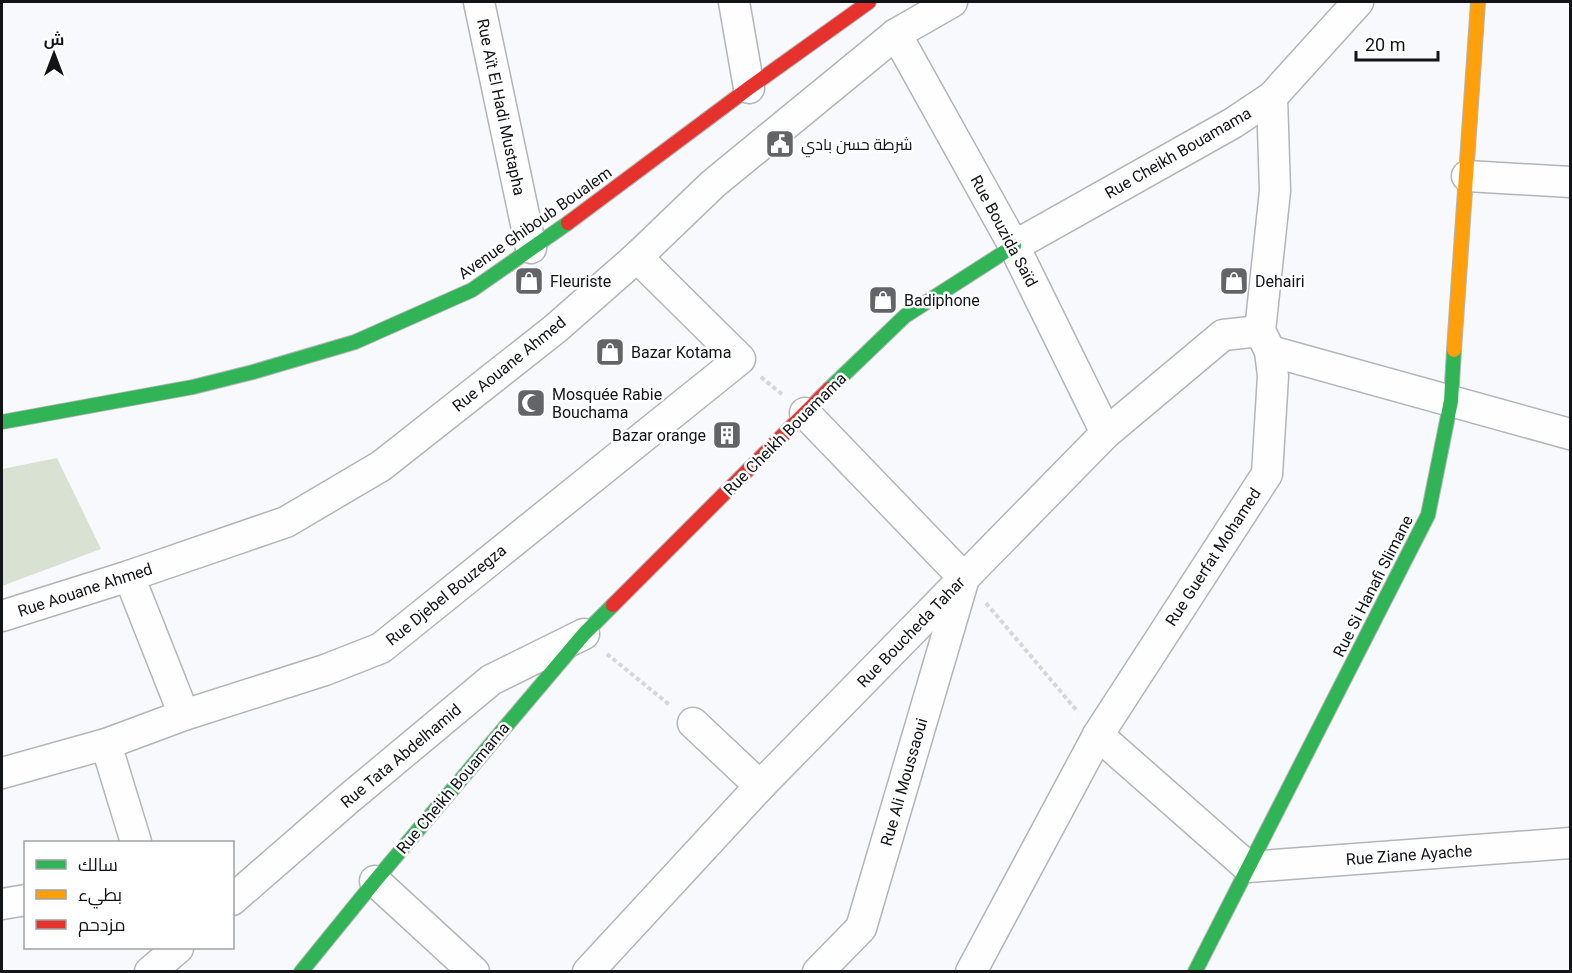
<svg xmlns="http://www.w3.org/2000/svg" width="1572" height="973" font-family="Roboto,Cairo,sans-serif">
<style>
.green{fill:#d9e1d2}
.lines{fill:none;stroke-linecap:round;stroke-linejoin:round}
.street-casing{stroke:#b3b5b8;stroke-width:33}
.fast-casing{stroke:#b3b5b8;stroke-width:16}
.slow-casing{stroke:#b3b5b8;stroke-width:16}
.jam-casing{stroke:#b3b5b8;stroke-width:16}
.path{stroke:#d7d7d8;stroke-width:4;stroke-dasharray:4.5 3;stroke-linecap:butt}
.street{stroke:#fefeff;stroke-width:30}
.fast{stroke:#30b455;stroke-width:14}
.slow{stroke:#ff9f0a;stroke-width:14}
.jam{stroke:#e5322d;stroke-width:14}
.labels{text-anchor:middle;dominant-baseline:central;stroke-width:5;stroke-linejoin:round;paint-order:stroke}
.street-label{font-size:16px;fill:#121417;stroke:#fff}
.poi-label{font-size:16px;fill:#121417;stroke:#fff;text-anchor:start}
</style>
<rect width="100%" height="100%" fill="#f7f9fc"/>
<path class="green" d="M57 458 101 549 2 586V469Z"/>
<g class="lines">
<g class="street-casing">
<g id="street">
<path d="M479 2 531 248"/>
<path d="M734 2 749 88"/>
<path d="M896 34 1014 246 1106 433"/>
<path d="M1467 176 1570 182"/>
<path d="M1014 246 1233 123 1272 97 1358 2"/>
<path d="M1270 351 1570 434"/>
<path d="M805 413 964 578 861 928 818 972"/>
<path d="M129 576 184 715"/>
<path d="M2 616 129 576 286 522 381 466 555 329 637 257 713 184 896 34 952 2"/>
<path d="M693 723 760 786"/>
<path d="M1098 735 1248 867 1570 843"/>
<path d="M106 744 136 842"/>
<path d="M2 773 106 744 184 715 325 670 381 648 740 359 637 257"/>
<path d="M375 881 474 972"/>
<path d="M232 900 347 800 491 680 584 634"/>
<path d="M2 904 26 900"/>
<path d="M150 972 178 948"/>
<path d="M588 972 760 786 1106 433 1223 335 1260 331"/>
<path d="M971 972 1098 735 1267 474 1273 376 1270 351 1260 331 1275 191 1272 97"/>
</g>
</g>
<g class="fast-casing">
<g id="fast">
<path d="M829 389 905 316 1014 246"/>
<path d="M2 422 193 387 253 372 355 342 472 290 568 223"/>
<path d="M301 972 375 881 584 634 613 605"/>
<path d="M1195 972 1428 515 1451 401 1454 350"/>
</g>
</g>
<g class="slow-casing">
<path id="slow" d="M1454 350 1478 2"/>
</g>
<g class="jam-casing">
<g id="jam">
<path d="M568 223 749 88 869 2"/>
<path d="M613 605 829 389"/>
</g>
</g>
<g class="path">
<path d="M761 377 783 395"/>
<path d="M986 603 1078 712"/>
<path d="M607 654 671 706"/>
</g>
<use href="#street" class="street"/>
<use href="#fast" class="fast"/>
<use href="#slow" class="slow"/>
<use href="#jam" class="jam"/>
</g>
<defs>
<g id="civic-square" transform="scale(1.5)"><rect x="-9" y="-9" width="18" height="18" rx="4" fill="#626467" stroke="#fff"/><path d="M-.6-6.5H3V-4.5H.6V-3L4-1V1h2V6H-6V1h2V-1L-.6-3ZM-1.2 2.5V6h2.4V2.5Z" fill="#fff"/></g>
<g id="shop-square" transform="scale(1.5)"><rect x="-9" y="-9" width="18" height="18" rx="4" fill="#626467" stroke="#fff"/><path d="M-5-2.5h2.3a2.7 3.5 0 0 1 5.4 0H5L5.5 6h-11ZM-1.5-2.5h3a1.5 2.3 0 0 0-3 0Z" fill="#fff"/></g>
<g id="mosque-square" transform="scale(1.5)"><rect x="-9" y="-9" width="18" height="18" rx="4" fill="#626467" stroke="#fff"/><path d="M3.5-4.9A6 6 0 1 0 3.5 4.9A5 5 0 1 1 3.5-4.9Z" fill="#fff"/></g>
<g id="building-square" transform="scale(1.5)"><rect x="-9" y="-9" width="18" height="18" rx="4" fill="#626467" stroke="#fff"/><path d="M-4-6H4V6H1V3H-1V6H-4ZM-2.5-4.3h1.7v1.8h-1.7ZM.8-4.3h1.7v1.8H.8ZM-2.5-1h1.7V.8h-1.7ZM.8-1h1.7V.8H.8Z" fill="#fff"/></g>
</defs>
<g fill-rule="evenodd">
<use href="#civic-square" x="780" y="144"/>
<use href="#shop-square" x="529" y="281"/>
<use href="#shop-square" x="1234" y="281"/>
<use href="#shop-square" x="883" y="300"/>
<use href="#shop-square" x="610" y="352"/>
<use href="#mosque-square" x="531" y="403"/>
<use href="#building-square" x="727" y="435"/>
</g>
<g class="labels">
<g class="street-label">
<text transform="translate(501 107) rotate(78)">Rue Aït El Hadi Mustapha</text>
<text transform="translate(1178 153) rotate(-30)">Rue Cheikh Bouamama</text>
<text transform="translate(535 223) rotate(-35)">Avenue Ghiboub Boualem</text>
<text transform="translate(1004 231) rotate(62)">Rue Bouzida Saïd</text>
<text transform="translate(509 364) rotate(-39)">Rue Aouane Ahmed</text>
<text transform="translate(785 434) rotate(-45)">Rue Cheikh Bouamama</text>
<text transform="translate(1213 557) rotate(-57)">Rue Guerfat Mohamed</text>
<text transform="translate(1373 586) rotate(-63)">Rue Si Hanafi Slimane</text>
<text transform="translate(85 590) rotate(-18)">Rue Aouane Ahmed</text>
<text transform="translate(446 595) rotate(-39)">Rue Djebel Bouzegza</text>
<text transform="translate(911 632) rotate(-46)">Rue Boucheda Tahar</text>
<text transform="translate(401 756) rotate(-40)">Rue Tata Abdelhamid</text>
<text transform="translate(904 782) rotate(-74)">Rue Ali Moussaoui</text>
<text transform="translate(453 788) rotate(-50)">Rue Cheikh Bouamama</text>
<text transform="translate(1409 855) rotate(-4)">Rue Ziane Ayache</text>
</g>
<g class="poi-label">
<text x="801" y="144">شرطة حسن بادي</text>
<text x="550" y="281">Fleuriste</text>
<text x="1255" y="281">Dehairi</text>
<text x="904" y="300">Badiphone</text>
<text x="631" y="352">Bazar Kotama</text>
<text x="552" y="394">Mosquée Rabie<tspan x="552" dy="18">Bouchama</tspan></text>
<text x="706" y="435" text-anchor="end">Bazar orange</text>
</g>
</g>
<rect width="1572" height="973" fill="none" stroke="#121417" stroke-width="6"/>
<rect x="24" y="841" width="210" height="108" fill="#ffffff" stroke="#a0a1a2" stroke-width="1.5"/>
<rect x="36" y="860" width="30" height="9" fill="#30b455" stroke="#a0a1a2" stroke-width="1.5"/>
<text x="78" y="871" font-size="18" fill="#121417">سالك</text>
<rect x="36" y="890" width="30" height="9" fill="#ff9f0a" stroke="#a0a1a2" stroke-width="1.5"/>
<text x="78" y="901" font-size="18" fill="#121417">بطيء</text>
<rect x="36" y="920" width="30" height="9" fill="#e5322d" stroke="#a0a1a2" stroke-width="1.5"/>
<text x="78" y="931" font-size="18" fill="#121417">مزدحم</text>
<g transform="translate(54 54)" stroke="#ffffff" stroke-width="4.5" paint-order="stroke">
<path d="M0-4.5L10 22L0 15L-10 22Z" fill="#121417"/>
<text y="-9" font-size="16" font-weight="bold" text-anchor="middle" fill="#121417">ش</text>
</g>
<path d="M1356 51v9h82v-9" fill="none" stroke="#121417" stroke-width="3"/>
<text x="1365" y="51" font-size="18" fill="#121417" stroke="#ffffff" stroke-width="4.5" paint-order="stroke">20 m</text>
</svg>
